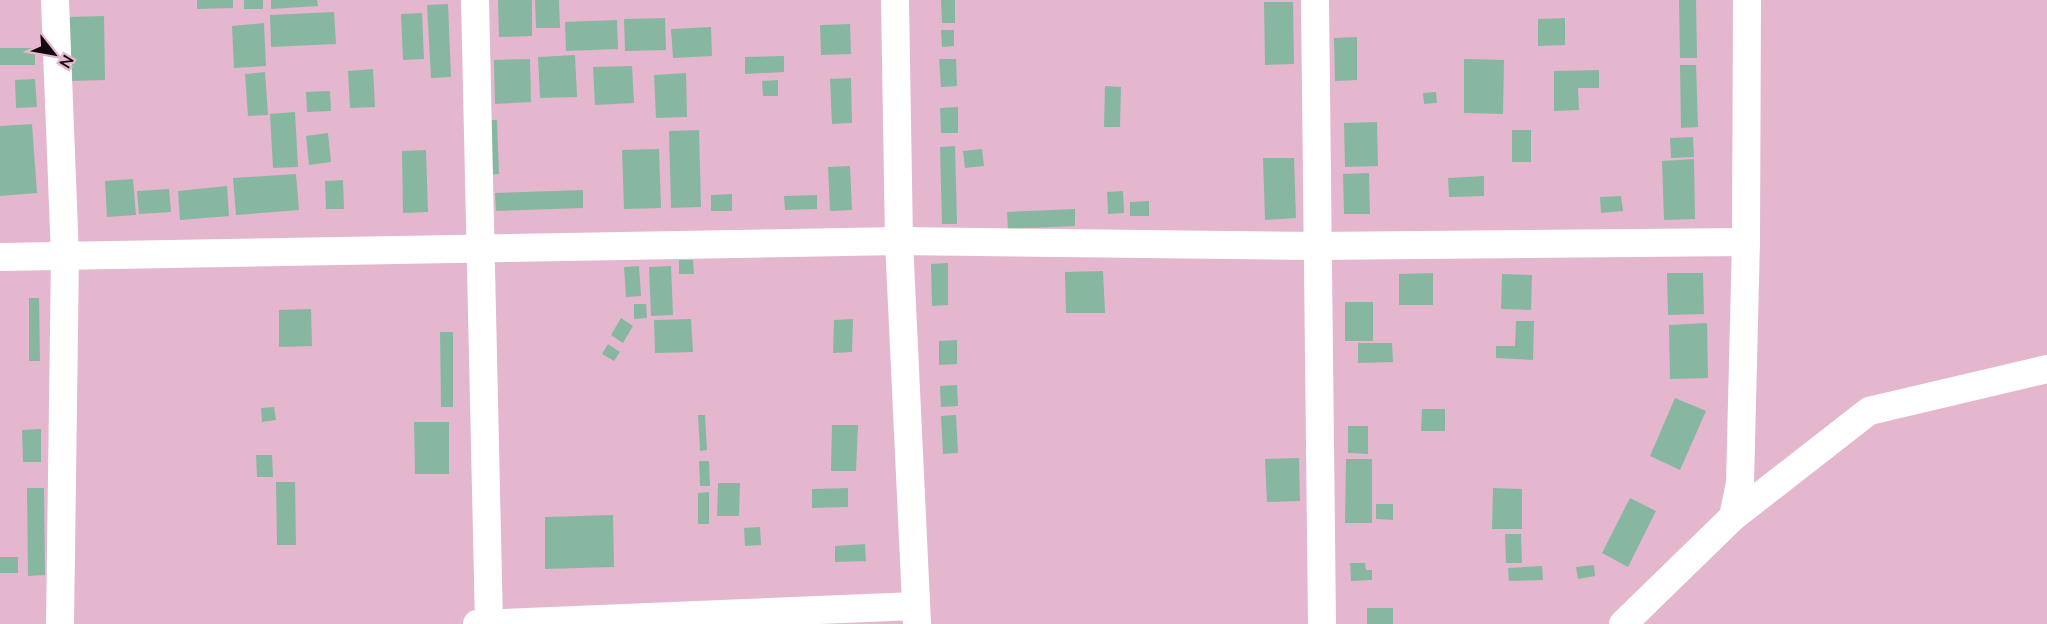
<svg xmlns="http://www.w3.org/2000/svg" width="2047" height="624" font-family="Mulish,sans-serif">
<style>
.building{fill:#87b7a1}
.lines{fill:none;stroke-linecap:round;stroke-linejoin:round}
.street{stroke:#fff;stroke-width:28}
</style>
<rect width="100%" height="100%" fill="#e4b7cf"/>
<g class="building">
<path d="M197 0H233V8L197 9Z"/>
<rect x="244" y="0" width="19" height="9"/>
<path d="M271 0H317L318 6 271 9Z"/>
<path d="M498 0H532V36L499 37Z"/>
<path d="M535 0H559L560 28H536Z"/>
<path d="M941 0H955V23H942Z"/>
<path d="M1679 0H1696L1697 58H1680Z"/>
<path d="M1264 2H1293L1294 64 1265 65Z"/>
<path d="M448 4 451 77 431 78 427 5Z"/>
<path d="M334 12 336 44 271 47 270 15Z"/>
<path d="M422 13 424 59 403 60 401 14Z"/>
<path d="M104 16 105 80 70 81 69 17Z"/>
<path d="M665 18 666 50 625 51 624 19Z"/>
<path d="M1565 18V45L1538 46V19Z"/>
<path d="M617 20 618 49 566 51 565 22Z"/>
<path d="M264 23 266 66 234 68 232 26Z"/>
<path d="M850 24 851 54 821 55 820 25Z"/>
<path d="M711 27 712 56 673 58 671 29Z"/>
<path d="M941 30H954V46L942 47Z"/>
<path d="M1357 37V80L1335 81 1334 38Z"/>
<rect x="0" y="48" width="35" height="17"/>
<path d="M575 55 577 97 540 98 538 57Z"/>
<path d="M784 56V72L745 74V57Z"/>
<path d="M530 59 531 102 495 104 494 60Z"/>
<path d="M939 59H956L957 86 941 87Z"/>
<path d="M1464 59 1504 60 1503 114 1464 113Z"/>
<path d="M1680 65H1696L1698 127 1681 128Z"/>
<path d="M632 66 634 103 595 105 593 67Z"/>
<path d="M373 69 375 107 350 108 348 71Z"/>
<path d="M1599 70V88H1578L1579 110 1554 111V71Z"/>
<path d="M265 72 268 115 248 116 245 74Z"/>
<path d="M686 73 687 117 656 118 654 75Z"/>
<path d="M851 78 852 123 832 124 830 79Z"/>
<path d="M35 79 37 107 16 108 15 80Z"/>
<path d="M778 80V96H763L762 81Z"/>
<path d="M1105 86 1121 87 1120 127H1104Z"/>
<path d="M330 91 331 111 307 112 306 92Z"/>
<path d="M1436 92 1437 103 1424 104 1423 93Z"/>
<path d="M958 107V133H941L940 108Z"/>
<path d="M295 112 298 167 273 168 270 114Z"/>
<path d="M480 120H497L499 174 482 175Z"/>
<path d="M1377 122 1378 166 1345 167 1344 123Z"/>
<path d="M32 124 37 193 0 196V126Z"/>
<path d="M699 130 701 207 671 208 669 131Z"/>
<rect x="1512" y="130" width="19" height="32"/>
<path d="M328 133 331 162 309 165 306 136Z"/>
<path d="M1693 137 1694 157 1671 158 1670 138Z"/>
<path d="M955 146 957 224H942L940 147Z"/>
<path d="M659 149 661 208 624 209 622 150Z"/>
<path d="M982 149 984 166 965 168 963 151Z"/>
<path d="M426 150 428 212 403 213 402 151Z"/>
<path d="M1263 158H1294L1296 218 1265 220Z"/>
<path d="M1694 159 1695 219 1664 220 1662 161Z"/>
<path d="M850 166 852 210 830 211 828 167Z"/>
<path d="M1369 173 1370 214H1344L1343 174Z"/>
<path d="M296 174 299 210 236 215 233 178Z"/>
<path d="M1484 176V196L1449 197 1448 178Z"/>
<path d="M133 179 136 215 107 217 105 181Z"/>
<path d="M343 180 344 209H326L325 181Z"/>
<path d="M227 186 229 216 180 220 178 191Z"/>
<path d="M169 189 171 212 139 214 137 191Z"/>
<path d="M583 190V208L496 211 495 193Z"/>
<path d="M1123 191 1124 213 1108 214 1107 192Z"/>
<path d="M732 194V211H711V195Z"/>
<path d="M817 195V209L785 210 784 196Z"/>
<path d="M1621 196 1623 211 1601 213 1600 197Z"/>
<path d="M1149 201V216H1130V202Z"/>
<path d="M1075 209V226L1008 229 1007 212Z"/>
<path d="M679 260H693L694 274H679Z"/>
<path d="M948 263V305L932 306 931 264Z"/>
<path d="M639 266 641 296 626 297 624 267Z"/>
<path d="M671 266 673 315 651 316 649 267Z"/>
<path d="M1103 271 1105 313H1066L1065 272Z"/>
<path d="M1433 273V305H1399V274Z"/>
<path d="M1667 273H1703L1704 314 1668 315Z"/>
<path d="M1502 274 1532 275 1531 310 1501 309Z"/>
<path d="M29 298H39L40 361H29Z"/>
<rect x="1345" y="302" width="28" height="39"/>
<path d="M634 304H646L647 318 634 319Z"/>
<path d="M311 309 312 346 279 347V310Z"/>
<path d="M621 318 633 326 623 343 611 335Z"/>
<path d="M691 319 693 352 655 353 654 320Z"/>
<path d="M853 319 852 352 833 353 834 320Z"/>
<path d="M1516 321H1534L1533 360 1496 358V346H1515Z"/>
<path d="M1707 323 1708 378 1670 379 1669 325Z"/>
<path d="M440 332H453V407H441Z"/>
<path d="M957 340V364L939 365V341Z"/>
<path d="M1358 343H1392L1393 362 1358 363Z"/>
<path d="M608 344 620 352 614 361 602 354Z"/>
<path d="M957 385 958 406 941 407 940 386Z"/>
<path d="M1675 398 1706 411 1680 470 1650 456Z"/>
<path d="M274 407 276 420 262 422 261 408Z"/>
<path d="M1422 409H1445V431H1421Z"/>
<path d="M698 415H705L707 450 700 451Z"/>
<path d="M956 415 958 453 943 454 941 416Z"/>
<path d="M414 422H449V474H415Z"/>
<path d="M832 425H858L856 471H831Z"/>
<path d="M1348 426H1368V454L1348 453Z"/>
<path d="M41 429V462H23L22 430Z"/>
<path d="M256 455H272L273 477H257Z"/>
<path d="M1299 458 1300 501 1267 502 1265 459Z"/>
<path d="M1346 459H1372V523H1345Z"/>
<path d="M699 461H709L710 486H700Z"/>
<path d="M276 482H295L296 545H277Z"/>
<path d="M718 483H740L739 516H717Z"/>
<path d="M27 488H44L45 575 28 576Z"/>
<path d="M848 488V507L812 508V489Z"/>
<path d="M1493 488 1522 489V529H1492Z"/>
<path d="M709 492V524H698V493Z"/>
<path d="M1630 498 1656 511 1628 567 1602 553Z"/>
<path d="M1376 504H1393V520L1376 519Z"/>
<path d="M613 515 614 567 545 569V517Z"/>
<path d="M760 527 761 545 745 546 744 528Z"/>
<path d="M1505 534H1521L1522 563H1506Z"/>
<path d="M865 544 866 561 835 562V546Z"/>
<rect x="0" y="557" width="18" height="16"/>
<path d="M1350 563H1365L1366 570H1372V580L1351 581Z"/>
<path d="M1594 565 1595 576 1578 579 1576 567Z"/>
<path d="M1542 566 1543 580 1509 581 1508 568Z"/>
<rect x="1367" y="608" width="26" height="16"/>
</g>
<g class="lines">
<g class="street">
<path d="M55 0 65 256 60 624"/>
<path d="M475 0 489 624"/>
<path d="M895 0 899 241 917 624"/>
<path d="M1315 0C1316 208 1321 416 1322 624"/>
<path d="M0 257 899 241 1316 246 1746 242"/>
<path d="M1733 517 1740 483 1746 242 1747 0"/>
<path d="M477 624 916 606"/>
<path d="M1623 624 1733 517 1869 411 2047 369"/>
</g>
</g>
<g transform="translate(54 54) rotate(121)" stroke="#e4b7cf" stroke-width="4.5" paint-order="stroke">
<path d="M0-4.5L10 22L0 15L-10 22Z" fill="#15070f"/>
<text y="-9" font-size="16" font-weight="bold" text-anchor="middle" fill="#15070f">N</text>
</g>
</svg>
